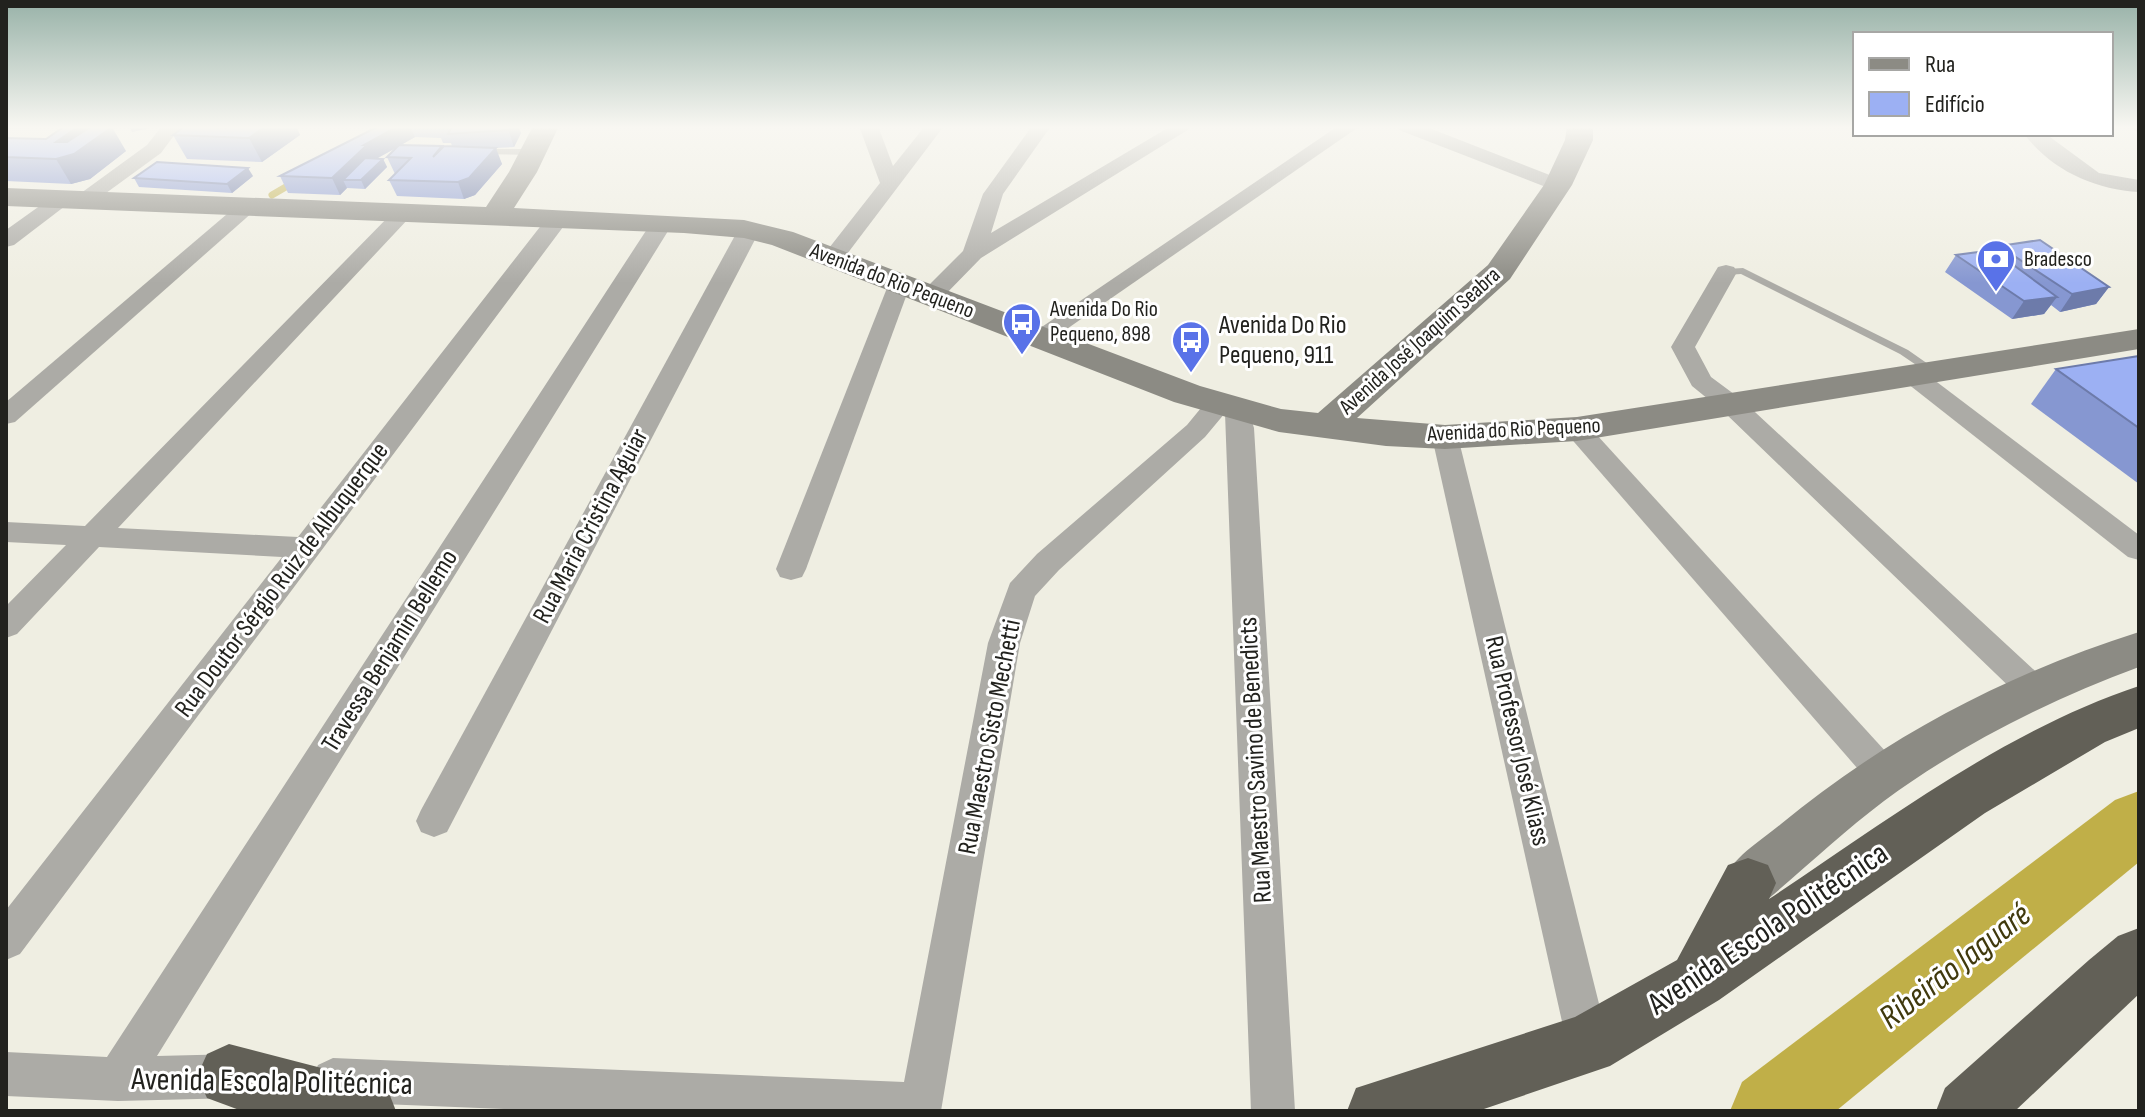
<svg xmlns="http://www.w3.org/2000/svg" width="2145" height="1117" font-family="'Sofia Sans Condensed',sans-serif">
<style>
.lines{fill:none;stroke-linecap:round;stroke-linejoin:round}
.stream{stroke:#c0af48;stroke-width:7}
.river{fill:#c0af48;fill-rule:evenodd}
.lane{fill:#acaba6;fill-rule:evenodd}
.street{fill:#acaba6;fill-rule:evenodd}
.secondary{fill:#8c8b84;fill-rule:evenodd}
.highway{fill:#626057;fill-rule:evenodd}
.wall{fill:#8697d1;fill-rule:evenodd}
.shaded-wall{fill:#6d7baa}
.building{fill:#9cb0f3;stroke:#6d7baa;stroke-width:2}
.labels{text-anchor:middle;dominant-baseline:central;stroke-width:6;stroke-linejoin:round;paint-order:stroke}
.far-poi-label{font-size:22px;fill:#22221e;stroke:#fff;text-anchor:start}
.far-street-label{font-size:22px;fill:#22221e;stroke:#fff}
.poi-label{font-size:26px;fill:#22221e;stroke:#fff;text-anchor:start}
.street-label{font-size:26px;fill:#22221e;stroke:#fff}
.near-street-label{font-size:32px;fill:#22221e;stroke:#fff}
.near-water-label{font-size:34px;font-style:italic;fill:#40390d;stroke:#fff}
</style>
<rect width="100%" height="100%" fill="#efeee2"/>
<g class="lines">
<path class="stream" d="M272 195 296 181"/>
<path class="river" d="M2139 791V862L1836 1111H1730L1742 1082 2115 800Z"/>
<g class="lane">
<path d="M101 126H125L93 133 89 130Z"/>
<path d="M479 149H533L538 152 533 155 476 154V150Z"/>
<path d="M1743 268 1908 350 1938 371 1936 373H1928L1900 354 1741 274 1726 275 1721 272 1726 269Z"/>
</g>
<g class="street">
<path d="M162 126H181L161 153 91 204H77L74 200 77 196 147 145Z"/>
<path d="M859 126H878L893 166 925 126H944L841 262 833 264 822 257 880 183Z"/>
<path d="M1032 126H1051L1003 194 991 233 1171 126H1194L981 258 940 300H924L920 295 924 290 963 251 983 194Z"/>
<path d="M1338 126H1360L1048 342H1030L1027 337Z"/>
<path d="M1397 126H1424L1565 181 1568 185 1565 189H1551L1399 130Z"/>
<path d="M2129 126H2139V133Z"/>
<path d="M2024 134H2046L2099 173 2139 180V192C2094 189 2053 171 2024 134Z"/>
<path d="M62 193 72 199 69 203 14 245 6 247V230L55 195Z"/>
<path d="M247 201 258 207 254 211 15 422 6 424V402L240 203Z"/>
<path d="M403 207 414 213 410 217 118 528 298 537 550 214 558 213 569 219 20 954 6 960V910L282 557 99 547 17 634 6 638V606L66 545 6 542V522L85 526 396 209Z"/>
<path d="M662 217 673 223 157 1056 237 1054 252 1061 259 1076 252 1091 237 1098 118 1101 6 1096V1052L107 1057 651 223Z"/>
<path d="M749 224 760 230 447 832 434 837 421 832 416 821 421 810 738 230Z"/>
<path d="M1726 265 1734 267 1737 272 1695 347 1711 377 1742 400 2046 681 2051 690 2046 699 2034 703 2022 699 1724 412 1692 386 1671 347 1715 272 1718 267Z"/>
<path d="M900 276 908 278 911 283 806 569 802 577 791 580 780 577 776 569 889 283 892 278Z"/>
<path d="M1912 367 1921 370 2139 535V560L2128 557 1903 380 1899 375 1903 370Z"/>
<path d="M1219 395 1231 401 1246 402 1254 428 1295 1111H1251L1225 413 1205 437 1059 570 1035 596 1020 643 941 1111H551L333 1102 318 1095 311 1080 318 1065 333 1058 904 1082 988 643 1010 583 1037 554 1187 425 1210 397Z"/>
<path d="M1577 421 1586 423 1897 764 1902 774 1897 784 1884 789 1871 784 1568 435 1564 429 1568 423Z"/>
<path d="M1445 428 1455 431 1458 437 1609 1044 1603 1059 1588 1065 1573 1059 1567 1044 1432 437 1435 431Z"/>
</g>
<g class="secondary">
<path d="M533 126H559L537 172 514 208 744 220 793 232 1200 386 1281 409 1318 413 1488 265 1544 185 1565 140 1567 126H1593V140L1572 185 1510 279 1357 418 1445 425 1577 417 2139 329V349L1577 441 1445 449 1386 446 1279 432 1174 402 772 245 744 238 684 233 6 206V188L486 207 509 172Z"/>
<path d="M2139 632V667C2050 700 1961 744 1884 801 1843 832 1806 867 1767 900L1748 907 1729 900 1721 883C1733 857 1759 842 1781 824 1886 737 2009 673 2139 632Z"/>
</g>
<g class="highway">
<path d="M2139 686V728L2105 742 1985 813 1719 1000 1610 1066 1478 1111H1347L1356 1088 1575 1017 1677 960 1728 865 1748 858 1768 865 1776 883 1769 899C1885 822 2006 730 2139 686Z"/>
<path d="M2139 928V994L2015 1111H1936L1945 1088 2089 960 2118 936Z"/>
<path d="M229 1044 364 1079 387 1088 396 1111H242L207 1098 197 1076 207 1054Z"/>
</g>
</g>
<g class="wall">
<path d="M6 126H35L32 128 6 129Z"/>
<path d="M228 126H296L300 135 262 162 187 159 173 135 211 127 226 128Z"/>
<path d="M379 126H518L521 133 514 147 494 148 502 164 475 195 464 199 397 196 389 180 395 174 387 157 398 147 376 159H383L387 167 365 189 347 188 340 195 288 193 280 176ZM415 137 441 138 443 143H451L452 146 442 148V146L401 145Z"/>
<path d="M6 138 126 151 90 179 71 184 6 181Z"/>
<path d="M253 176 232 193 139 187 134 178Z"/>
<path d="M1999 246 2109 287 2096 304 2060 312 2051 305 2044 314 2012 319 1945 272 1956 255 1996 252Z"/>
<path d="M2139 356V484L2031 404 2056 369Z"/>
</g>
<g class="shaded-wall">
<path d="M79 126 112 127 126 151 90 179 71 184 56 159V142Z"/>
<path d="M129 126H151V128L132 132Z"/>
<path d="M266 126H296L300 135 262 162 249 138Z"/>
<path d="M398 126H410L415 137 374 160 343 180 347 188 340 195 332 178 364 145Z"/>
<path d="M507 126H518L521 133 514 147Z"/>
<path d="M496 148 502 164 475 195 464 199 458 182Z"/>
<path d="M383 159 387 167 365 189 361 180Z"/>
<path d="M248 168 253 176 232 193 227 184Z"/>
<path d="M2109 287 2096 304 2060 312 2072 294Z"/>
<path d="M2057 297 2044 314 2012 319 2024 301Z"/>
</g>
<g class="building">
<path d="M65 126H79L56 142H67L92 126 112 127 74 154 56 159 6 157V138L46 139Z"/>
<path d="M185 126H212L211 127 226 128 228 126H266L249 138 173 135Z"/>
<path d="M379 126H398L364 145H367L332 178 280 176Z"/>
<path d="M452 126H511L509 130 448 134Z"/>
<path d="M399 145 442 146 433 157 444 146 496 148 469 178 458 182 389 180 411 158 387 157Z"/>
<path d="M365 158 383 159 361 180H343Z"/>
<path d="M157 162 248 168 227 184 134 178Z"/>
<path d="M2040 240 2109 287 2072 294 1999 246Z"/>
<path d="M1993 250 2057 297 2024 301 1956 255Z"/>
<path d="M2139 356V428L2056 369Z"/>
</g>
<linearGradient id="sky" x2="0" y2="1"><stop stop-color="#98b2a8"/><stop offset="0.45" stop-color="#f8f7f2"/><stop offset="1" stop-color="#f8f7f2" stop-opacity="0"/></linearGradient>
<rect width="2145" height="283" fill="url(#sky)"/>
<defs>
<g id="bank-pin" transform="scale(2)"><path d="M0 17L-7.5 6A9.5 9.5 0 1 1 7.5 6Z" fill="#5972e8" stroke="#fff"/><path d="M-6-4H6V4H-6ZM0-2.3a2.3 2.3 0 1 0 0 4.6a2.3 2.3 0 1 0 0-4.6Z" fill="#fff"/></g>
<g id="bus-pin" transform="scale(2)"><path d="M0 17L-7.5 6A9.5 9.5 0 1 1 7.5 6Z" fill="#5972e8" stroke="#fff"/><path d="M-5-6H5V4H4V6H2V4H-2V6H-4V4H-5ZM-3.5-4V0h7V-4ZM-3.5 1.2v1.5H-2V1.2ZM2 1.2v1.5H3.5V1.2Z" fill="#fff"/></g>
</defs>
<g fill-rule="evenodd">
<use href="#bank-pin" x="1996" y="259"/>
<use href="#bus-pin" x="1022" y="322"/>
<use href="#bus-pin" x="1191" y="340"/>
</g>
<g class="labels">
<g class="far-poi-label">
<text x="2024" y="259">Bradesco</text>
<text x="1050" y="309">Avenida Do Rio<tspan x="1050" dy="25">Pequeno, 898</tspan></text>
</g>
<g class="far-street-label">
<text transform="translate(892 281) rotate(21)">Avenida do Rio Pequeno</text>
<text transform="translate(1420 341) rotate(-42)">Avenida José Joaquim Seabra</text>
<text transform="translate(1514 430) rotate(-3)">Avenida do Rio Pequeno</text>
</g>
<g class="poi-label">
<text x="1219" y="325">Avenida Do Rio<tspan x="1219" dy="30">Pequeno, 911</tspan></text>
</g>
<g class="street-label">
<text transform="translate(591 526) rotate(-62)">Rua Maria Cristina Aguiar</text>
<text transform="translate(282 580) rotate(-53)">Rua Doutor Sérgio Ruiz de Albuquerque</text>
<text transform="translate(390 651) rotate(-58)">Travessa Benjamin Bellemo</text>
<text transform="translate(990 737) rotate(-79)">Rua Maestro Sisto Mechetti</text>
<text transform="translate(1517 741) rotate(77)">Rua Professor José Kliass</text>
<text transform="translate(1256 760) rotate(-93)">Rua Maestro Savino de Benedicts</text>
</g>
<g class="near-street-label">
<text transform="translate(1768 929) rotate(-34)">Avenida Escola Politécnica</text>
<text transform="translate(272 1082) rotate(1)">Avenida Escola Politécnica</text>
</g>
<g class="near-water-label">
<text transform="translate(1955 966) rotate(-38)">Ribeirão Jaguaré</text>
</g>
</g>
<rect width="2145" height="1117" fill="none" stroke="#22221e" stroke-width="16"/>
<rect x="1853" y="32" width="260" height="104" fill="#ffffff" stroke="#a7a7a5" stroke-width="2"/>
<rect x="1869" y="58" width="40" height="12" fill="#8c8b84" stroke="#a7a7a5" stroke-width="2"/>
<text x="1925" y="72" font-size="24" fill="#22221e">Rua</text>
<rect x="1869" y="92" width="40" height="24" fill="#9cb0f3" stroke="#a7a7a5" stroke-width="2"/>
<text x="1925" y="112" font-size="24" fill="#22221e">Edifício</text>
</svg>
